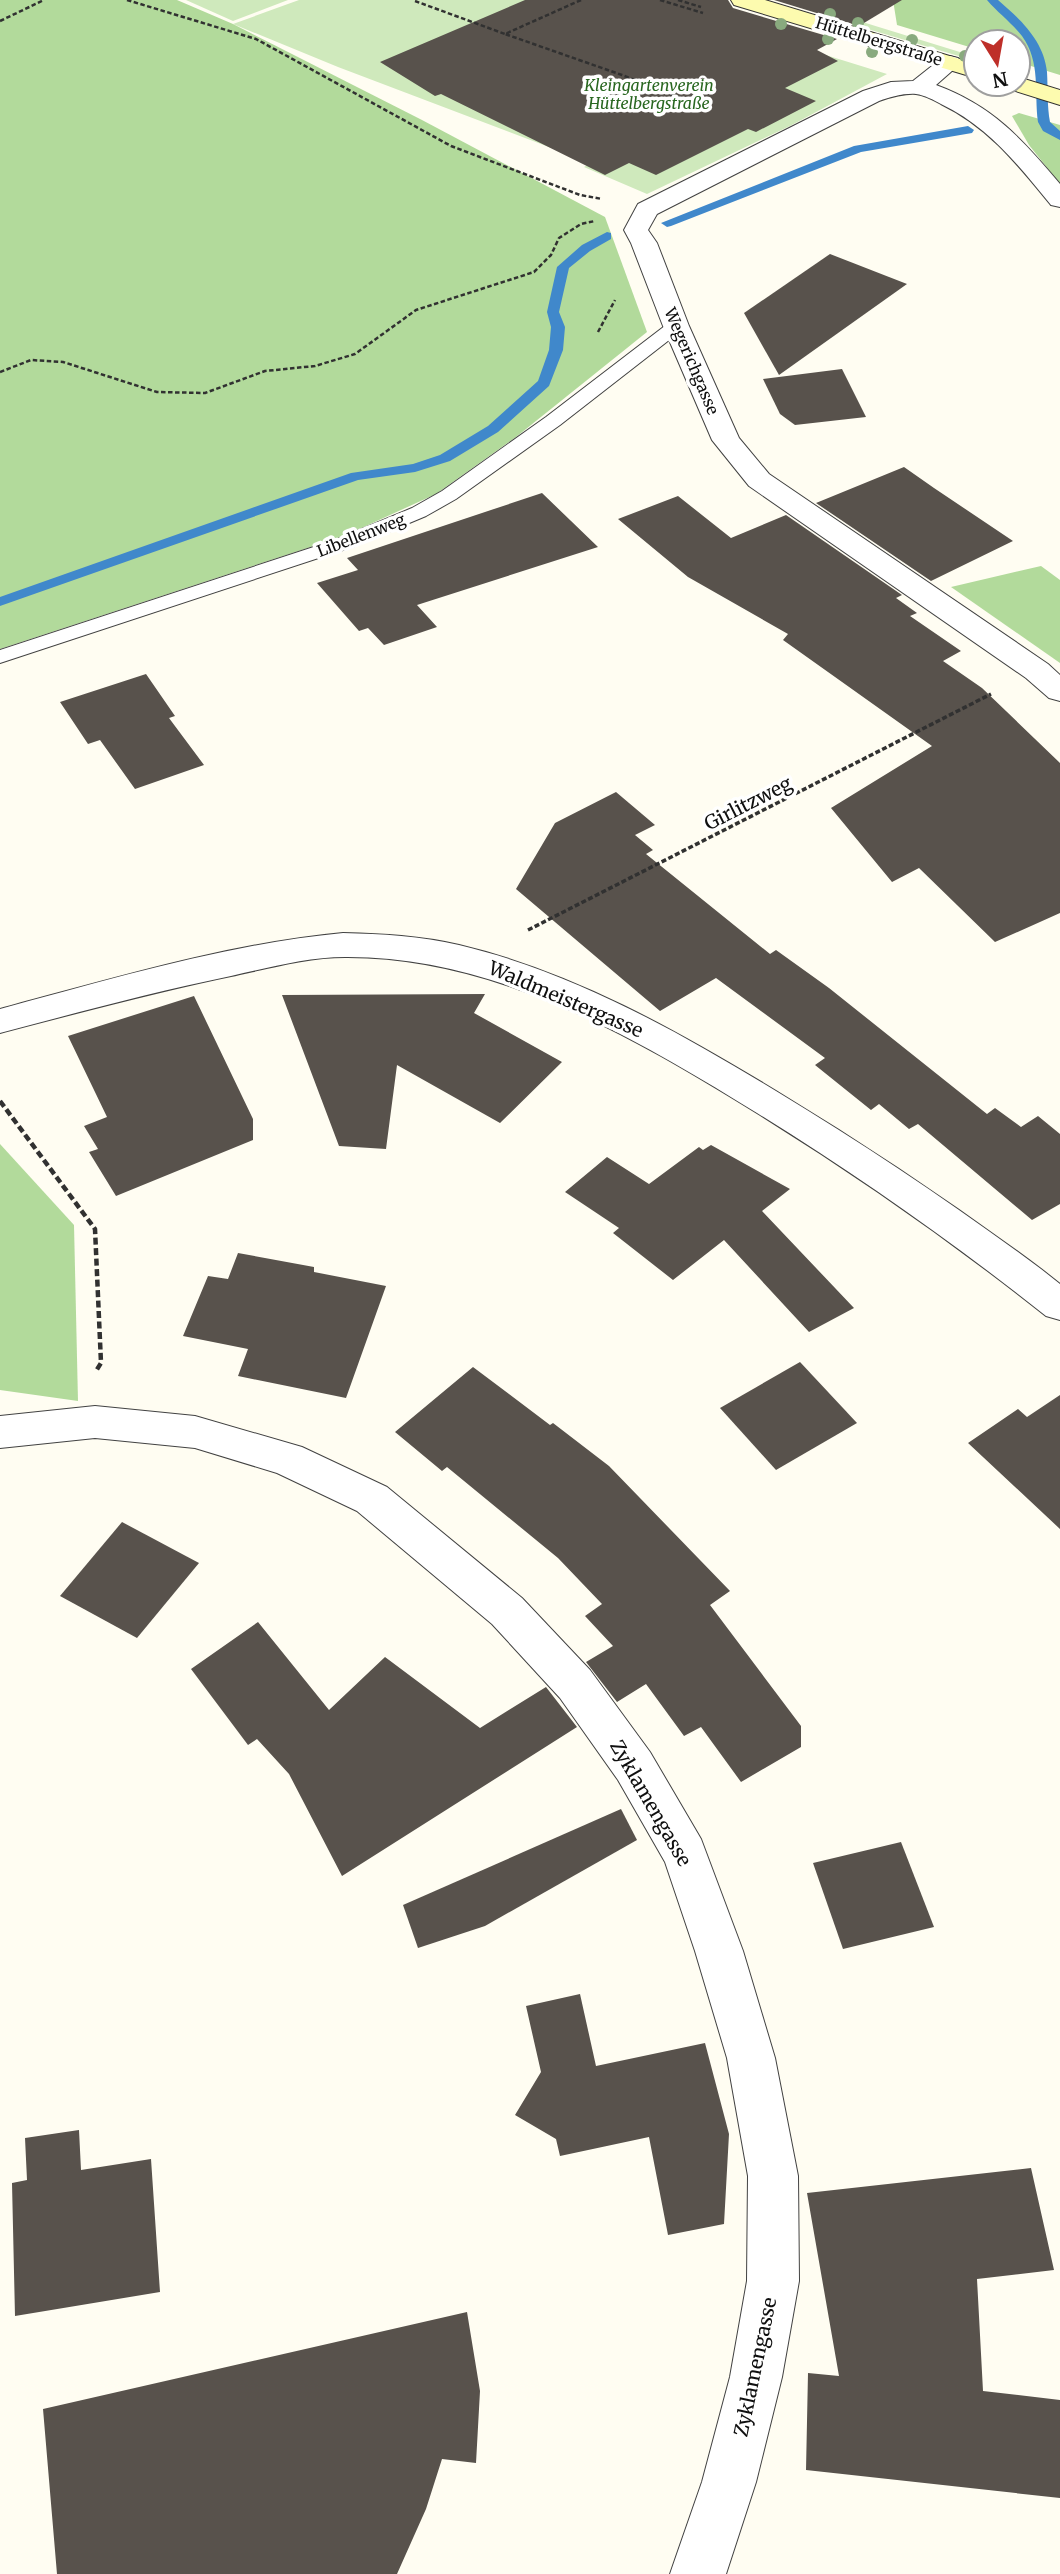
<svg xmlns="http://www.w3.org/2000/svg" width="1060" height="2574" font-family="Merriweather,serif">
<style>
.green{fill:#cfe9bc}
.forest{fill:#b2da9b}
.lines{fill:none;stroke-linecap:round;stroke-linejoin:round}
.stream{fill:#4088cb;fill-rule:evenodd}
.building{fill:#58524c}
.lane-casing{stroke:#424242;stroke-width:2}
.street-casing{stroke:#424242;stroke-width:2}
.secondary-casing{stroke:#313131;stroke-width:2}
.path-far2{stroke:#313131;stroke-width:2.5;stroke-dasharray:4.5 2.5;stroke-linecap:butt}
.path-far1{stroke:#313131;stroke-width:3.5;stroke-dasharray:5 2.5;stroke-linecap:butt}
.path{stroke:#313131;stroke-width:4.5;stroke-dasharray:7 3.5;stroke-linecap:butt}
.lane{fill:#fff;fill-rule:evenodd}
.street{fill:#fff;fill-rule:evenodd}
.secondary{fill:#fdfbaf;fill-rule:evenodd}
.tree{fill:#89aa7e}
.labels{text-anchor:middle;dominant-baseline:central;stroke-width:7;stroke-linejoin:round;paint-order:stroke}
.far-street-label{font-size:16px;fill:#0f0f0f;stroke:#fff}
.far-park-label{font-size:16px;font-style:italic;fill:#296720;stroke:#fff}
.street-label{font-size:19px;fill:#0f0f0f;stroke:#fff}
</style>
<rect width="100%" height="100%" fill="#fffdf2"/>
<g class="green">
<path d="M186 0H288L233 21Z"/>
<path d="M299 0H649L887 74 790 126 647 194 584 167 591 163 338 67 233 24Z"/>
<path d="M856 20 976 57V58L972 60 851 24Z"/>
</g>
<g class="forest">
<path d="M0 0H177L233 24 422 120 605 217 647 332 516 437 436 494 344 536 0 649Z"/>
<path d="M893 0H1060V75L1018 62V42H976V49L897 25Z"/>
<path d="M1019 113 1060 125V184L1029 145 1012 116Z"/>
<path d="M1041 566 1060 580V663L951 587Z"/>
<path d="M0 1144 74 1225 78 1401 0 1390Z"/>
</g>
<g class="lines">
<g class="stream">
<path d="M987 0H998C1020 19 1044 41 1047 72 1048 89 1047 106 1050 122L1060 131V140L1043 131 1038 122C1034 92 1041 62 1022 36 1011 22 998 13 987 0Z"/>
<path d="M968 126 974 130 972 133 861 152 671 226 667 227 661 223 854 146Z"/>
<path d="M607 232 611 233V239L590 251 569 268 559 312 565 327 563 350 549 386 498 432 450 461 415 472 358 480 0 606V597L351 473 413 464 440 455 488 426 538 381 549 350 551 327 547 312 557 267 582 245Z"/>
</g>
</g>
<g class="building">
<path d="M525 0H728L733 8 837 39 817 50 838 61 785 88 816 101 756 132 748 129 656 175 629 163 605 175 441 94 435 96 380 62Z"/>
<path d="M774 0H902L859 26Z"/>
<path d="M830 254 907 284 779 375 744 313Z"/>
<path d="M842 369 866 417 795 425 780 414 763 379Z"/>
<path d="M904 467 934 488 1013 541 931 581 816 503Z"/>
<path d="M542 493 598 547 417 605 437 627 384 645 368 628 359 631 317 583 358 570 347 558Z"/>
<path d="M678 496 731 538 786 515 902 595 896 598 917 613 910 616 961 651 943 661 982 688 1060 763V913L995 942 919 868 892 882 831 808 932 746 783 640 788 634 688 577 618 519Z"/>
<path d="M146 674 175 716 169 718 204 765 135 789 100 740 88 744 60 702Z"/>
<path d="M616 792 655 825 635 835 653 850 646 854 770 954 776 950 829 988 987 1114 995 1108 1021 1127 1038 1116 1060 1134V1204L1032 1220 918 1124 909 1129 879 1104 871 1110 815 1065 825 1058 716 978 660 1011 516 889 555 823Z"/>
<path d="M485 994 474 1013 562 1062 500 1123 397 1065 386 1149 339 1146 282 995Z"/>
<path d="M194 996 253 1119V1140L116 1196 89 1152 98 1149 84 1126 107 1117 68 1036Z"/>
<path d="M711 1145 790 1189 762 1211 854 1308 809 1332 724 1240 673 1280 613 1233 619 1228 565 1192 607 1157 649 1184 699 1147 703 1150Z"/>
<path d="M238 1253 314 1267V1272L386 1286 346 1398 238 1376 248 1349 183 1336 208 1276 228 1279Z"/>
<path d="M800 1362 857 1423 776 1470 720 1408Z"/>
<path d="M473 1367 550 1425 553 1423 609 1466 730 1591 710 1605 801 1726V1747L741 1782 701 1727 684 1736 646 1684 617 1702 586 1662 613 1646 585 1616 602 1604 558 1558 447 1467 442 1471 395 1432Z"/>
<path d="M1060 1395V1529L968 1443 1018 1409 1027 1417Z"/>
<path d="M122 1522 199 1563 137 1638 60 1596Z"/>
<path d="M258 1622 329 1710 385 1657 480 1728 546 1687 577 1727 342 1876 289 1774 257 1739 248 1745 191 1669Z"/>
<path d="M621 1809 637 1840 485 1926 418 1948 403 1905Z"/>
<path d="M901 1842 934 1927 843 1949 813 1863Z"/>
<path d="M580 1994 596 2066 705 2043 729 2134 724 2224 668 2235 649 2137 560 2156 556 2139 515 2115 541 2072 526 2006Z"/>
<path d="M79 2130 81 2170 151 2159 160 2292 15 2316 12 2183 27 2180 25 2138Z"/>
<path d="M1031 2168 1054 2270 977 2279 983 2391 1060 2400V2498L806 2470 808 2373 839 2376 807 2193Z"/>
<path d="M467 2312 480 2391 476 2463 442 2459 426 2509 397 2574H57L43 2409Z"/>
</g>
<g class="lines">
<g class="lane-casing">
<path id="lane" d="M676 321 685 326 682 330 560 425 456 499 426 516 352 547 0 663V650L338 539 412 508 442 491 546 417 670 322Z"/>
</g>
<g class="street-casing">
<g id="street">
<path d="M950 56 958 58 961 63 936 85C993 106 1022 139 1060 184V207L1051 205C1018 165 989 127 941 104 934 100 924 95 916 94 904 93 891 97 879 101L657 214 648 230 657 243 689 326 739 438 769 474 1048 664 1060 675V701L1049 698 1026 678 749 486 712 440 663 326 631 243 624 230 638 204 863 91 891 82 913 81 942 58Z"/>
<path d="M343 933C382 934 421 936 459 945 573 972 677 1031 776 1091 867 1146 955 1205 1041 1269L1060 1284V1320L1046 1316C953 1242 857 1175 757 1113 632 1036 496 956 345 957 307 957 268 968 231 976 153 992 76 1013 0 1033V1009C112 979 227 944 343 933Z"/>
<path d="M95 1406 195 1416 302 1447 387 1487 522 1598 590 1670 650 1752 701 1839 743 1951 775 2058 798 2176 799 2281 782 2377 756 2482 726 2574H670L702 2482 730 2377 747 2281 748 2176 727 2058 695 1951 665 1862 618 1780 560 1698 492 1624 357 1511 277 1473 195 1448 95 1438 0 1448V1416Z"/>
</g>
</g>
<g class="secondary-casing">
<g id="secondary">
<path d="M731 0H765L976 64V78L734 5Z"/>
<path d="M1018 77 1060 90V105L1009 89 1005 84H1018Z"/>
</g>
</g>
<g class="path-far2">
<path d="M127 0 256 39 451 146 580 195 602 199"/>
<path d="M581 0 505 34 622 75 710 110"/>
<path d="M660 0 703 13"/>
<path d="M678 0 701 7"/>
<path d="M415 1 505 34"/>
<path d="M0 21 44 0"/>
<path d="M598 332 615 300"/>
<path d="M0 372 31 360 63 362 157 392 205 393 265 371 315 366 355 354 416 310 534 272 551 255 559 238 581 224 595 221"/>
</g>
<path class="path-far1" d="M528 930 991 694"/>
<path class="path" d="M0 1101 95 1229 101 1363 96 1371"/>
<use href="#lane" class="lane"/>
<use href="#street" class="street"/>
<use href="#secondary" class="secondary"/>
</g>
<g class="tree">
<circle cx="830" cy="14" r="6"/>
<circle cx="858" cy="23" r="6"/>
<circle cx="781" cy="24" r="6"/>
<circle cx="828" cy="39" r="6"/>
<circle cx="912" cy="40" r="6"/>
<circle cx="872" cy="52" r="6"/>
<circle cx="965" cy="56" r="6"/>
</g>
<g class="labels">
<g class="far-street-label">
<text transform="translate(879 41) rotate(17)">Hüttelbergstraße</text>
<text transform="translate(692 361) rotate(67)">Wegerichgasse</text>
<text transform="translate(361 535) rotate(-21)">Libellenweg</text>
</g>
<g class="far-park-label">
<text x="649" y="85">Kleingartenverein<tspan x="649" dy="18">Hüttelbergstraße</tspan></text>
</g>
<g class="street-label">
<text transform="translate(748 803) rotate(-27)">Girlitzweg</text>
<text transform="translate(566 999) rotate(23)">Waldmeistergasse</text>
<text transform="translate(651 1803) rotate(60)">Zyklamengasse</text>
<text transform="translate(755 2367) rotate(-78)">Zyklamengasse</text>
</g>
</g>
<g transform="translate(997 63) rotate(169)"><circle r="33" fill="#ffffff" stroke="#9f9f9f" stroke-width="2"/>
<path d="M0-5L12 26L0 18L-12 26Z" fill="#be2f29"/>
<text y="-10" font-size="19" font-weight="bold" text-anchor="middle" fill="#0f0f0f">N</text>
</g>
</svg>
